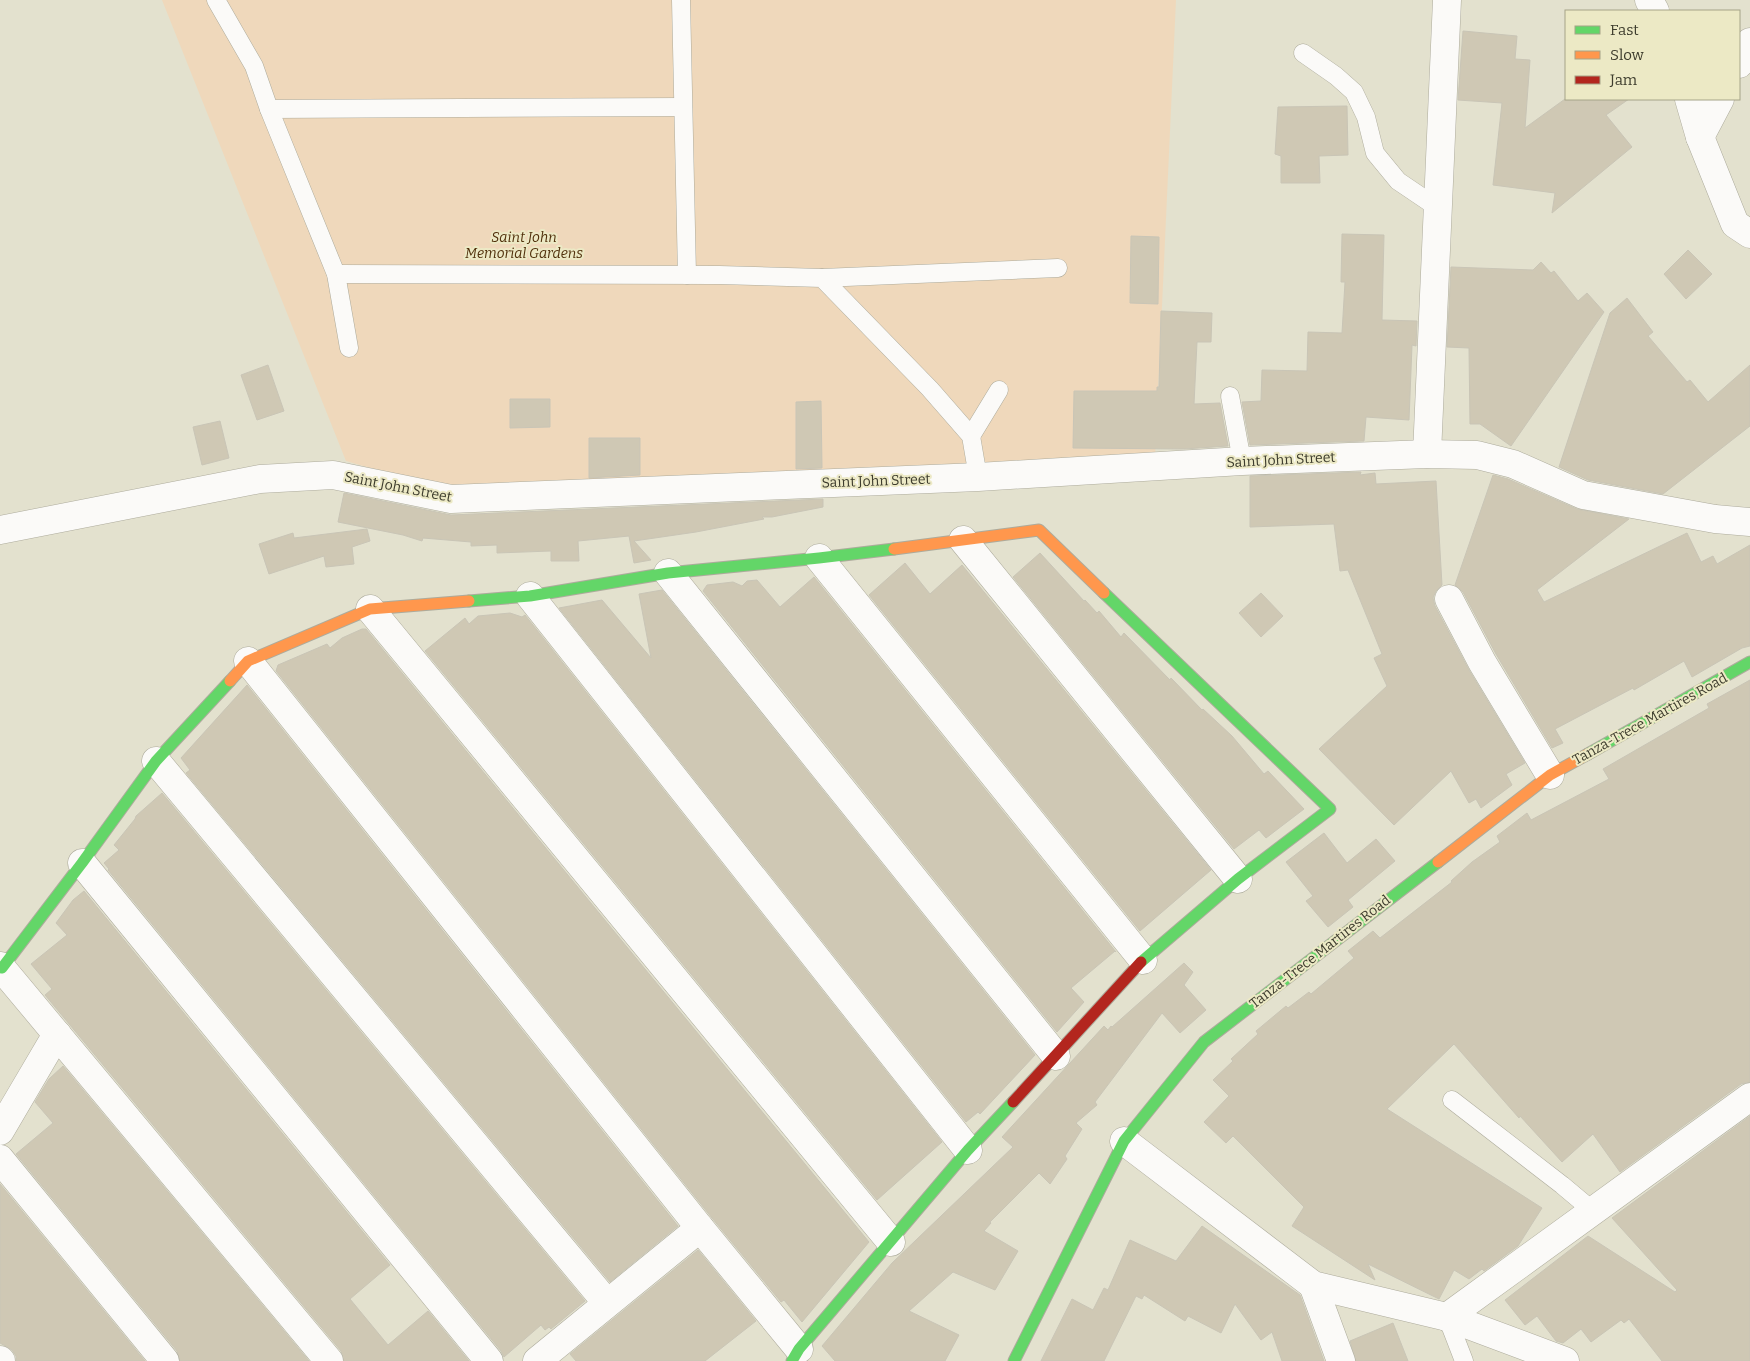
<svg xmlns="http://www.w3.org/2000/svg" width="1750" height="1361" font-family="Bitter,serif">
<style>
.green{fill:#efd8bb}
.building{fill:#cfc8b4;stroke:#c9c5b6}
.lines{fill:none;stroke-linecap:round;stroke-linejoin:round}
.lane-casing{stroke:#adab9c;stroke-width:19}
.street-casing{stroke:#adab9c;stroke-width:29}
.fast-casing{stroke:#adab9c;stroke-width:13}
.slow-casing{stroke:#adab9c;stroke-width:13}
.jam-casing{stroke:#adab9c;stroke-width:13}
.lane{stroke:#fbfaf8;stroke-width:18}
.street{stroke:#fbfaf8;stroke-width:28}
.fast{stroke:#63d668;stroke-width:11}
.slow{stroke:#ff974d;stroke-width:11}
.jam{stroke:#b3261e;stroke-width:11}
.labels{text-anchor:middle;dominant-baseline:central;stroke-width:4;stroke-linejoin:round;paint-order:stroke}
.park-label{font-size:14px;font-style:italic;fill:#51310c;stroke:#ece9c5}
.street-label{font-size:14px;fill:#3d3c2d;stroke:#ece9c5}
</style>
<rect width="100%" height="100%" fill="#e3e1ce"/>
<path class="green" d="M162 0H1176L1155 459 461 494 346 461Z"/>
<g class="building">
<path d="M1463 31 1517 36 1515 59 1530 60 1525 128 1565 99H1629L1606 115 1632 147 1552 213 1555 193 1493 185 1502 103 1458 100Z"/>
<path d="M1347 106 1348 155 1319 156 1320 183H1281V156L1275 154 1278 107Z"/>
<path d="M1342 234 1384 235 1382 320 1417 321 1416 346 1412 345 1409 420 1366 417 1364 441 1250 445 1242 402 1261 401 1262 370 1307 371 1308 332 1342 333 1345 282H1341Z"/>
<path d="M1131 236 1159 237 1158 304 1130 303Z"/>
<path d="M1688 250 1712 274 1686 299 1664 274Z"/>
<path d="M1541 262 1551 273 1554 271 1578 301 1587 293 1604 312 1511 446 1480 424H1470L1469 348 1447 347 1451 267 1533 270Z"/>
<path d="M1627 298 1653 332 1648 336 1687 382 1690 380 1708 402 1750 365V426L1663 494 1588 480 1559 467 1610 313Z"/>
<path d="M1161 311 1212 313 1211 342H1197L1194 404 1220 403 1228 446 1184 449 1073 448 1074 391H1157V387H1159Z"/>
<path d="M268 365 284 411 257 420 241 375Z"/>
<path d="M510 399H550V427L510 428Z"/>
<path d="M821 401 822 468 796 469V402Z"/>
<path d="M220 421 229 458 202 465 193 427Z"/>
<path d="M589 438H640V475L589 478Z"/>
<path d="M1361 472 1360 475 1375 473 1376 484 1436 481 1442 585 1436 591 1433 598 1435 606 1469 670 1525 763 1506 774 1512 785 1481 808 1476 799 1469 803 1451 771 1394 825 1319 749 1387 686 1374 658 1382 654 1348 570 1340 571 1334 524 1250 527V476Z"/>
<path d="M1493 475 1508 479 1577 509 1629 519 1537 590 1544 602 1687 533 1701 562 1713 556 1717 564 1750 545V646L1742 648 1692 677 1684 661 1634 690 1633 688 1555 729 1563 743 1552 748 1496 654 1463 592 1455 585Z"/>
<path d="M344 493 451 515 823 499V507L772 517H762L764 519 696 532 634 541 651 560 634 563 629 536 578 541 579 561H551V551L497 553V545L471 546V542L423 538 422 541 403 535 338 522Z"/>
<path d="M367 529 370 541 352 547 354 564 326 567 324 556 269 574 259 544 293 533 294 538Z"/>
<path d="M1040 553 1084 601 1085 600 1097 613 1099 611 1121 637 1124 633 1170 680 1171 678 1202 710 1203 709 1232 736 1264 774 1268 771 1304 809 1266 838 1259 830 1234 849 1013 577Z"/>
<path d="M905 563 930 594 962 565 1211 870 1140 931 869 595Z"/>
<path d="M814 577 1116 952 1115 951 1071 988 1084 1002 1057 1032 703 591 707 585 733 582 742 586 747 581 757 580 780 607Z"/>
<path d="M662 590 1035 1055 980 1114 978 1112 966 1122 559 608 602 600 651 658 639 594Z"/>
<path d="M1261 593 1283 616 1261 637 1239 613Z"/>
<path d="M510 613 522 617 525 615 942 1142 877 1200 425 651 465 618 469 624 478 616Z"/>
<path d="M362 629H366L869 1242 802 1322 784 1300 781 1302 712 1218 276 671 278 665 327 644 330 648 342 638Z"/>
<path d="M1750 680V1082L1741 1084 1620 1172 1593 1134 1562 1162 1520 1116 1519 1118 1454 1044 1387 1109 1542 1208 1518 1246 1484 1271 1482 1269 1469 1279 1454 1270 1439 1299 1368 1264 1375 1280 1292 1226 1304 1207 1233 1136 1226 1143 1204 1122 1229 1096 1213 1080 1233 1061 1231 1059 1258 1034 1256 1031 1286 1006 1288 1008 1309 992 1311 994 1354 958 1348 951 1373 931 1380 938 1452 882 1451 881 1472 862 1500 842 1497 836 1527 813 1531 820 1609 779 1603 769 1709 708 1707 704Z"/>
<path d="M247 685 678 1226 610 1282 186 773 190 770 181 758Z"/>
<path d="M162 793 585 1301 551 1329 549 1327 545 1330 541 1325 504 1357 501 1351 108 870 109 869 104 863 119 850 114 845 135 819 136 816Z"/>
<path d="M1324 833 1347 863 1376 839 1395 861 1348 900 1353 907 1328 927 1306 901 1313 896 1286 862Z"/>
<path d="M84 891 390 1265 350 1299 388 1345 428 1311 469 1361H344L341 1351 45 995 52 989 31 964 67 935 56 923 73 900Z"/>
<path d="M1184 963 1193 972 1184 985 1206 1010 1180 1033 1162 1013 1095 1102 1097 1105 1076 1123 1082 1129 1065 1156 1067 1159 1050 1184 1039 1173 990 1222 991 1223 984 1231 1018 1251 995 1290 953 1272 909 1311 959 1335 945 1361H835L822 1346 892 1263 1013 1147 1002 1137 1104 1026 1108 1030 1111 1026 1112 1027Z"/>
<path d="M63 1066 309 1361H180L177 1351 16 1154 53 1123 35 1102 49 1079Z"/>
<path d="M1750 1116V1361H1662L1629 1319 1624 1323 1621 1320 1591 1342 1581 1329 1563 1343 1556 1341 1537 1316 1525 1325 1505 1300 1588 1236 1675 1292 1677 1290 1612 1218Z"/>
<path d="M0 1184 145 1361H16V1356L12 1350 0 1343Z"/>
<path d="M1202 1226 1300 1295 1324 1361H1282L1272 1332 1261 1340 1235 1304 1221 1333 1188 1316 1185 1321 1144 1295 1142 1299 1136 1296 1104 1361H1041L1072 1299 1093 1310 1104 1288 1108 1290 1130 1240 1176 1261Z"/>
<path d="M698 1250 756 1321 705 1361H576L570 1354Z"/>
<path d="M1393 1323 1408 1361H1356L1350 1341Z"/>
</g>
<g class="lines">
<g class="lane-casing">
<g id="lane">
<path d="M216 0 254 66 269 109 336 274 349 348"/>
<path d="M681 0 687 275"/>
<path d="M1303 53 1336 76 1354 92 1366 117 1375 153 1398 181 1438 208"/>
<path d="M269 109 683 107"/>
<path d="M336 274 719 275 822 278 930 389 971 436 978 477"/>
<path d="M822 278 1058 268"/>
<path d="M1230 396 1242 461"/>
<path d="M971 436 999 390"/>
<path d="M1452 1100 1562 1185 1593 1211"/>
<path d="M1447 1317 1464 1361"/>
</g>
</g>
<g class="street-casing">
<g id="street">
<path d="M1649 0 1655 11"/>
<path d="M1739 64 1750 42"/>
<path d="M1689 99 1700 137 1735 224 1750 234"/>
<path d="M1700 137 1720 99"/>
<path d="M1427 454 1447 0"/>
<path d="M0 530 260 479 333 475 451 499 978 477 1242 461 1427 454 1477 455 1513 464 1583 495 1715 519 1750 522"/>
<path d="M963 540 1238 879"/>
<path d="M819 558 1143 960"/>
<path d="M668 573 1056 1056"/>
<path d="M530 596 968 1150"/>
<path d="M1449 599 1482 662 1550 775"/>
<path d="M370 609 891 1242"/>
<path d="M248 661 700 1228 799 1349"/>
<path d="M156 761 607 1303"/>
<path d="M82 863 489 1361"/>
<path d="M0 966 329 1361"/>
<path d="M0 1131 57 1034"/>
<path d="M1124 1141 1313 1285 1447 1317 1565 1361"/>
<path d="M0 1159 165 1361"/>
<path d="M1313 1285 1341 1361"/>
<path d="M1447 1317 1750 1097"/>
<path d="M0 1360 1 1361"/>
<path d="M537 1361 700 1228"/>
</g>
</g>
<g class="fast-casing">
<g id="fast">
<path d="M1104 593 1330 809 1238 879 1141 962"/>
<path d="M469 601 530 596 668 573 819 558 894 549"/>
<path d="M1588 754 1750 662"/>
<path d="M2 968 82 863 156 761 230 681"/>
<path d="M792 1361 799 1349 968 1150 1013 1102"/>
<path d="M1014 1361 1124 1141 1204 1042 1438 862"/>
</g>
</g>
<g class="slow-casing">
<g id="slow">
<path d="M894 549 1039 530 1104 593"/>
<path d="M230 681 248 661 370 609 469 601"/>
<path d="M1438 862 1550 775 1588 754"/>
</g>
</g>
<g class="jam-casing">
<path id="jam" d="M1013 1102 1141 962"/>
</g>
<use href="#lane" class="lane"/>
<use href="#street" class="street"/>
<use href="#fast" class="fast"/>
<use href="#slow" class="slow"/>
<use href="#jam" class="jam"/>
</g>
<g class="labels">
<g class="park-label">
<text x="524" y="237">Saint John<tspan x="524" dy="16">Memorial Gardens</tspan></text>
</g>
<g class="street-label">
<text transform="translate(1281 460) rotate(-3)">Saint John Street</text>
<text transform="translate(876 481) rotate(-2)">Saint John Street</text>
<text transform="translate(398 487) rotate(11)">Saint John Street</text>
<text transform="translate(1650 719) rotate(-29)">Tanza-Trece Martires Road</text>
<text transform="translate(1320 952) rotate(-38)">Tanza-Trece Martires Road</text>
</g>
</g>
<rect x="1565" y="10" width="175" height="90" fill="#ece9c5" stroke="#a6a488"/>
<rect x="1575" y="26" width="25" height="8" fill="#63d668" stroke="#a6a488"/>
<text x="1610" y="35" font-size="15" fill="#3d3c2d">Fast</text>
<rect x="1575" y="51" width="25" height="8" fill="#ff974d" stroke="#a6a488"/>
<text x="1610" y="60" font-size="15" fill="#3d3c2d">Slow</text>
<rect x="1575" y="76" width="25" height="8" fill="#b3261e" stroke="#a6a488"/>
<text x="1610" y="85" font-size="15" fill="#3d3c2d">Jam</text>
</svg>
